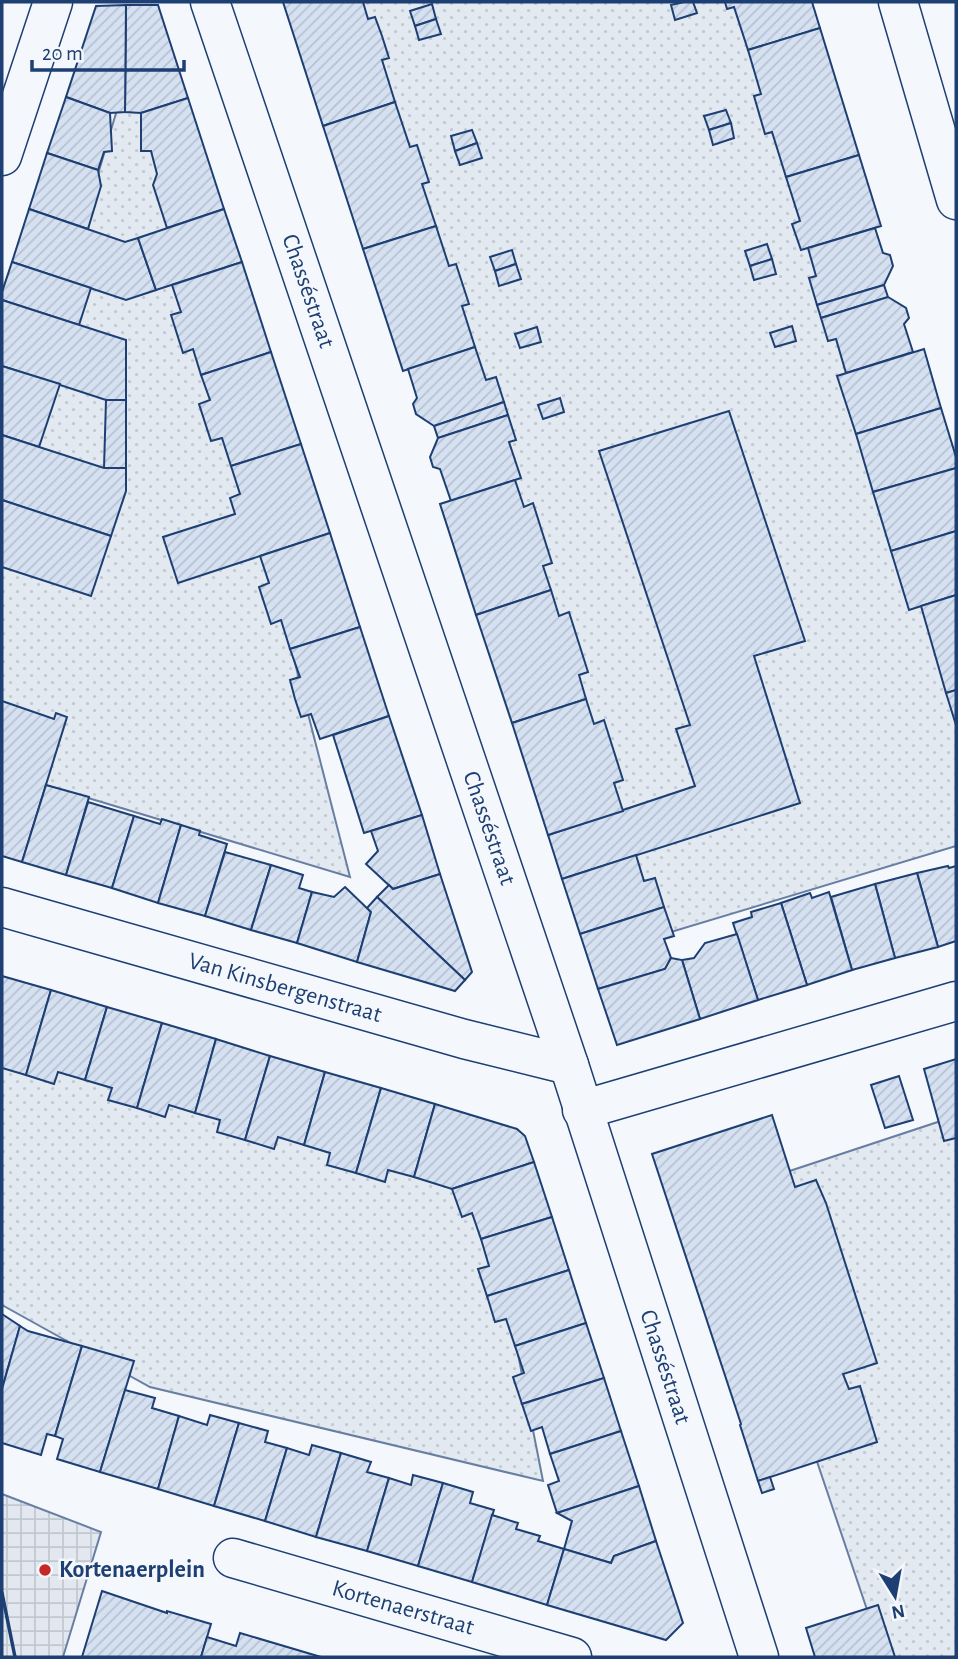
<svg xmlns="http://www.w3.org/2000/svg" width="958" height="1659" font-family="'Alegreya Sans',sans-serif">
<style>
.grass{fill:url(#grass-dots);stroke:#687fa3;stroke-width:2}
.plaza{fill:url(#plaza-grid);stroke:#687fa3;stroke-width:2}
.building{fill:url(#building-hatch);stroke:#1d3f73;stroke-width:2}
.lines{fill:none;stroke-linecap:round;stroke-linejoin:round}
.street-casing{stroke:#1d3f73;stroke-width:41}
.street{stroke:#f4f7fb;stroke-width:38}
.wall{stroke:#1d3f73;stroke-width:3.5}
.poi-dot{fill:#c62828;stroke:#f4f7fb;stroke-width:2.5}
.labels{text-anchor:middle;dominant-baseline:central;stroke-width:5;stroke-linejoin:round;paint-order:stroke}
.street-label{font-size:24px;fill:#1d3f73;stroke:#f4f7fb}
.poi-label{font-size:24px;font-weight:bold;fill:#1d3f73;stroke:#f4f7fb;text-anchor:start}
</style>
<defs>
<pattern id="grass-dots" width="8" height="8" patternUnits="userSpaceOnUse" patternTransform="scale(1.75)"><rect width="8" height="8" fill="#e3e9f0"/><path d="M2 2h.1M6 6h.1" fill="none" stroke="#c2c9d1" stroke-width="1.8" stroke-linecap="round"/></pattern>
<pattern id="plaza-grid" width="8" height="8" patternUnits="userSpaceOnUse" patternTransform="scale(1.75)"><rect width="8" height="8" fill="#e3e8f0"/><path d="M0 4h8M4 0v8" fill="none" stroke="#c2c8d1"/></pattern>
<pattern id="building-hatch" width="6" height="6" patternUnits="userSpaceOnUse" patternTransform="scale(1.75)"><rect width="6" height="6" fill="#d5e0f0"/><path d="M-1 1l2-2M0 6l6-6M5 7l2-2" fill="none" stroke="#b6c1d1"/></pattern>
</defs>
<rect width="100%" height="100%" fill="#f4f7fb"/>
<g class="grass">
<path d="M352 2H739L956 692V846L661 935Z"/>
<path d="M136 45 350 877 2 772V501Z"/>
<path d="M2 1035 478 1151 543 1481 150 1387 2 1305Z"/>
<path d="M956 1116V1657H883L726 1192Z"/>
</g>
<path class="plaza" d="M2 1494 101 1532 63 1657H2Z"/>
<g class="building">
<path d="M283 2H363L368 19 375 17 382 36 389 58 382 60 395 102 323 126Z"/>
<path d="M684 2H693L697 13 675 20 671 5Z"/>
<path d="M725 2H812L820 28 748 50 734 7 727 9Z"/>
<path d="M432 4 436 19 415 26 410 11Z"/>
<path d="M126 5H158L188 98 141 113 125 112Z"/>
<path d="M126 5 125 112 110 113 66 97 96 6Z"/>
<path d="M436 19 441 34 419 40 415 26Z"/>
<path d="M820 28 859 155 786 177 772 132 765 134 754 96 761 94 748 50Z"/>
<path d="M66 97 110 113 112 151 104 152 98 170 47 153Z"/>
<path d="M188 98 224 209 167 228 153 185 157 174 151 151H141V113Z"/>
<path d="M395 102 410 147 417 145 429 182 422 184 436 226 363 249 323 126Z"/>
<path d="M726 110 731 123 709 130 704 116Z"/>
<path d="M731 123 734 138 713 145 709 130Z"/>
<path d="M472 130 477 143 455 151 451 136Z"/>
<path d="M477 143 482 158 460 165 455 151Z"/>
<path d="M47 153 98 170 101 186 88 229 29 209Z"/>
<path d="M859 155 881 226 801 250 792 224 800 221 786 177Z"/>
<path d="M29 209 125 242 138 238 156 290 126 300 12 262Z"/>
<path d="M224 209 242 262 156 290 138 238Z"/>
<path d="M436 226 449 266 456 264 469 304 462 306 475 347 403 371 363 249Z"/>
<path d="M875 228 883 253 890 255 893 266 884 285 817 305 809 278 816 276 808 248Z"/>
<path d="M767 244 772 259 750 266 745 251Z"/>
<path d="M512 250 516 264 495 271 490 257Z"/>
<path d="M772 259 776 274 754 280 750 266Z"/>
<path d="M12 262 91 288 79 325 2 300V292Z"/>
<path d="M242 262 271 352 201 375 193 349 183 353 171 315 181 312 172 285Z"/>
<path d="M516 264 521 279 499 286 495 271Z"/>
<path d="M884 285 888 297 821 318 817 305Z"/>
<path d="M888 297 906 308 909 318 904 324 913 352 846 373 836 339 828 341 821 318Z"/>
<path d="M2 300 126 340V400H106L2 366Z"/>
<path d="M792 326 796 341 775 347 770 333Z"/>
<path d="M537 327 541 342 520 348 515 334Z"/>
<path d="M475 347 486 380 496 377 504 402 434 426 416 414 413 404 417 398 408 369Z"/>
<path d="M924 349 941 408 856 434 837 376Z"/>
<path d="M271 352 301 444 231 466 222 438 211 441 199 404 210 400 201 375Z"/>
<path d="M2 366 60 384 39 447 2 435Z"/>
<path d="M560 398 564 412 543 419 538 405Z"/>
<path d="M106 400H126V468H104Z"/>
<path d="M504 402 508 415 438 438 434 426Z"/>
<path d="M941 408 956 457V468L873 492 856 434Z"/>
<path d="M729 411 805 641 754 656 800 803 562 879 548 835 695 786 676 729 690 725 599 451Z"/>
<path d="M508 415 516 440 509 442 521 478 451 501 440 469 433 467 430 457 438 438Z"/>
<path d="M2 435 104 468H126V491L111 536 2 500Z"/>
<path d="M301 444 330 533 178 583 163 537 235 514 230 498 240 494 231 466Z"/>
<path d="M956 468V531L891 551 873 492Z"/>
<path d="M515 480 524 507 533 503 552 563 543 566 551 590 476 615 440 504Z"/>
<path d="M2 500 111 536 91 596 2 567Z"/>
<path d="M956 531V595L909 610 891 551Z"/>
<path d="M330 533 360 627 290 649 281 620 271 624 259 587 269 583 260 556Z"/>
<path d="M551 590 559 616 569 612 588 672 579 675 586 699 512 723 476 615Z"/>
<path d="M956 595V690L946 693 921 606Z"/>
<path d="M360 627 389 716 320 739 311 714 301 717 295 699 290 680 300 677 290 649Z"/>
<path d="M956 690V725L946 693Z"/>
<path d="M586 699 594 724 604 720 623 780 614 783 623 811 548 835 512 723Z"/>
<path d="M2 701 54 719 56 713 67 717 22 862 2 856Z"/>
<path d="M389 716 422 815 364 833 333 735Z"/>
<path d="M46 785 89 797 66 875 22 862Z"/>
<path d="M88 802 134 816 112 888 66 875Z"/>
<path d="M422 815 440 874 393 889 366 864 378 851 371 831Z"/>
<path d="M134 816 160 824 162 819 181 825 158 903 112 888Z"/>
<path d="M181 825 200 831 199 835 227 844 205 916 158 903Z"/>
<path d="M225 852 271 865 251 930 205 916Z"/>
<path d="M636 855 644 881 655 878 664 907 580 934 562 879Z"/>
<path d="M271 865 303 875 299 888 312 892 297 943 251 930Z"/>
<path d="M948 866 949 868 956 866V941L938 947 917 873Z"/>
<path d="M917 873 938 947 895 958 875 884Z"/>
<path d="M440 874 472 972 465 980 377 897 389 885 393 889Z"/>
<path d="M875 884 895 958 852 970 831 897Z"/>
<path d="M345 887 371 912 357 962 297 943 312 892 334 897Z"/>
<path d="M829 892 852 970 807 985 781 903 810 893 812 898Z"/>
<path d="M377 897 465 980 455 991 357 962 371 912 367 908Z"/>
<path d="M781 903 807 985 758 1000 733 923 752 917 751 912Z"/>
<path d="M664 907 674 936 664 939 671 958 665 969 598 989 580 934Z"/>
<path d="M737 934 758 1000 700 1019 682 960 694 958 705 943Z"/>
<path d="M671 958 682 960 700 1019 617 1045 598 989 665 969Z"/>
<path d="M2 976 51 990 26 1075 2 1068Z"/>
<path d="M51 990 107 1007 85 1080 58 1072 54 1084 26 1075Z"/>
<path d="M107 1007 162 1023 137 1108 108 1100 112 1088 85 1080Z"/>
<path d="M162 1023 216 1039 195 1113 169 1105 165 1117 137 1108Z"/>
<path d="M216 1039 270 1056 245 1140 217 1132 220 1120 195 1113Z"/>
<path d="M270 1056 325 1072 304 1145 278 1137 274 1149 245 1140Z"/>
<path d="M956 1059V1138L944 1141 924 1069Z"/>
<path d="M325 1072 381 1088 356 1173 327 1165 330 1153 304 1145Z"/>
<path d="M899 1076 913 1120 885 1128 871 1085Z"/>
<path d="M381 1088 435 1104 414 1177 388 1170 385 1182 356 1173Z"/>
<path d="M435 1104 517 1129 525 1136 534 1162 452 1189 414 1177Z"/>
<path d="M772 1115 795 1187 816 1180 826 1203 877 1363 843 1374 849 1389 860 1386 877 1442 758 1481 740 1425 741 1424 652 1154Z"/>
<path d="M534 1162 552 1217 481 1239 472 1213 462 1217 452 1189Z"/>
<path d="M552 1217 569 1270 487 1296 478 1269 489 1266 481 1239Z"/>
<path d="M569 1270 586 1323 515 1346 506 1319 495 1322 487 1296Z"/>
<path d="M2 1314 20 1326 2 1389Z"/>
<path d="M586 1323 604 1378 522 1404 513 1377 524 1373 515 1346Z"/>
<path d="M20 1326 28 1331 82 1346 55 1436 47 1434 41 1455 2 1443V1389Z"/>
<path d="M82 1346 134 1361 100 1472 57 1459 63 1439 55 1436Z"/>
<path d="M604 1378 621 1431 550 1454 542 1427 531 1431 522 1404Z"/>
<path d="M125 1390 155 1398 152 1408 179 1416 158 1489 100 1472Z"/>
<path d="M210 1415 239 1423 214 1506 158 1489 179 1416 207 1425Z"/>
<path d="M239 1423 268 1431 265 1442 287 1448 265 1521 214 1506Z"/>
<path d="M621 1431 639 1486 557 1513 548 1485 559 1481 550 1454Z"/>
<path d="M312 1445 341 1453 316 1537 265 1521 287 1448 309 1455Z"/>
<path d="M341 1453 371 1462 367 1472 389 1478 367 1551 316 1537Z"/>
<path d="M413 1475 443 1483 418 1566 367 1551 389 1478 411 1485Z"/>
<path d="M770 1477 774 1489 762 1493 758 1481Z"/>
<path d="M443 1483 473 1492 470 1503 494 1510 472 1582 418 1566Z"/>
<path d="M639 1486 656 1541 614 1556 611 1563 564 1549 572 1521 557 1513Z"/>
<path d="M492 1515 518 1523 516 1529 540 1536 538 1541 564 1549 547 1605 472 1582Z"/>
<path d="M656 1541 683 1623 666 1640 547 1605 564 1549 611 1563 614 1556Z"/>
<path d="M102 1591 167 1613V1611L211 1624 201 1657H82Z"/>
<path d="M878 1605 895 1657H815L806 1628Z"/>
<path d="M240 1633 321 1657H201L207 1637 236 1646Z"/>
</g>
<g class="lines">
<g class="street-casing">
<g id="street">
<path d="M210 2 569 1065 759 1657"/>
<path d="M898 2 956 200"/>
<path d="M2 156 53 2"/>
<path d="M2 907 464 1039 569 1065"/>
<path d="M582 1110 956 1001"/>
<path d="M233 1558 572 1657"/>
</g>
</g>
<use href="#street" class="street"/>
<path class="wall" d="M2 1593 15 1657"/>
</g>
<circle class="poi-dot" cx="45" cy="1570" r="7"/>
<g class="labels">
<g class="street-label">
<text transform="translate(308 291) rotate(71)">Chasséstraat</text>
<text transform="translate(489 828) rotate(71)">Chasséstraat</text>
<text transform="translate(285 988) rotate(16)">Van Kinsbergenstraat</text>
<text transform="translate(665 1367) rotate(72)">Chasséstraat</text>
<text transform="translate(403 1608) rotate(16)">Kortenaerstraat</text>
</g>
<g class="poi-label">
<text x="59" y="1570">Kortenaerplein</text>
</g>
</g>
<rect width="958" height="1659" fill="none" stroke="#1d3f73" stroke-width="7"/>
<g transform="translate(895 1596) rotate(169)" stroke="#f4f7fb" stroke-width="5" paint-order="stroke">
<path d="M0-5L12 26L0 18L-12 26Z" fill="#1d3f73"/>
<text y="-10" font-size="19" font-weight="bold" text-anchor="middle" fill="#1d3f73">N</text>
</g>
<path d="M32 60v10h152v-10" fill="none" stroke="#1d3f73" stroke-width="3.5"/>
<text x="42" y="60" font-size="21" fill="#1d3f73" stroke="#f4f7fb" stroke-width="5" paint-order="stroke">20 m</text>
</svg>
